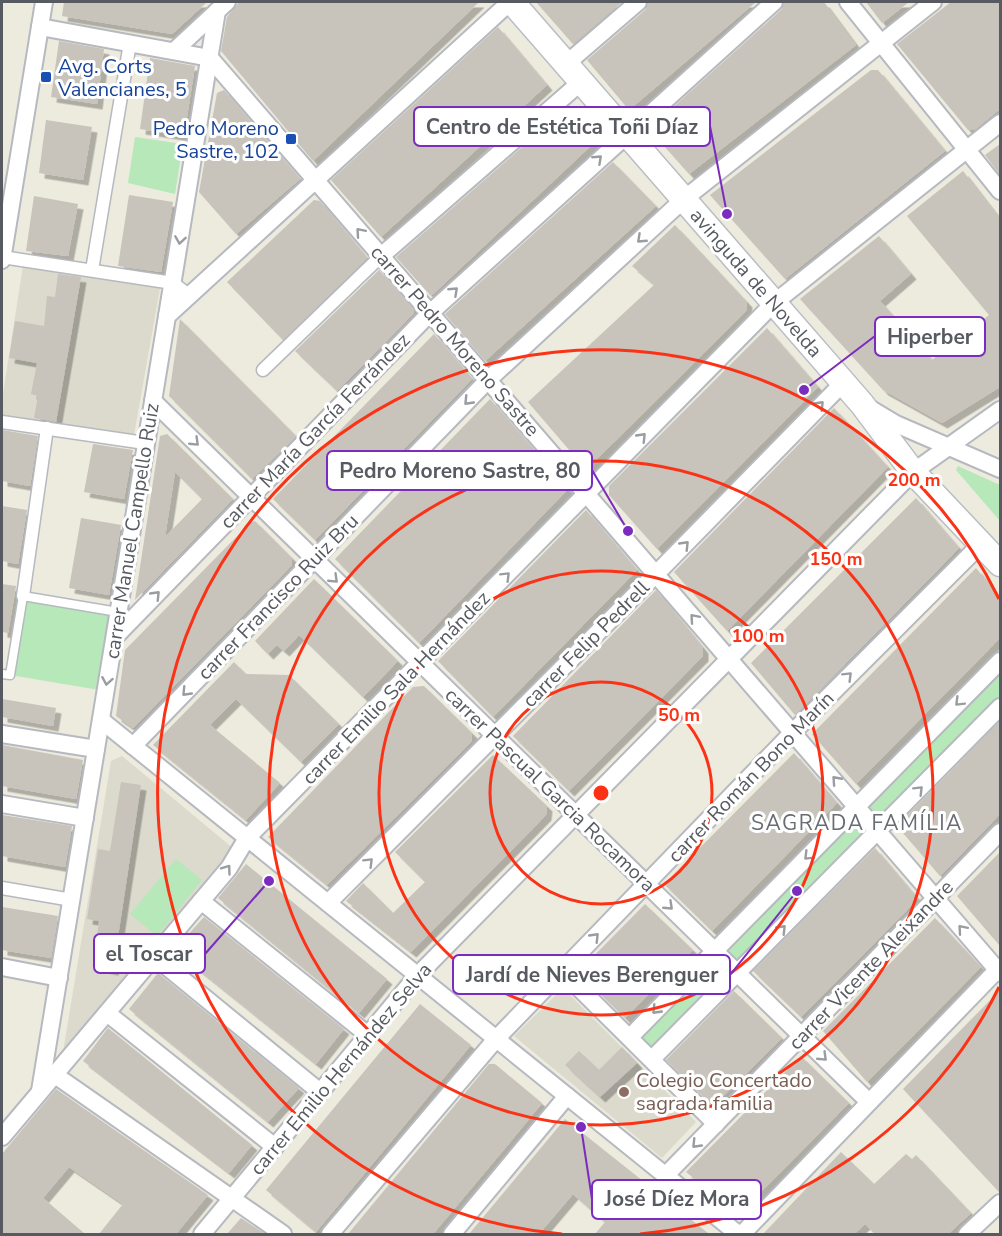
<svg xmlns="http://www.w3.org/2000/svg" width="1002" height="1236" font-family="'Nunito Sans',sans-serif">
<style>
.education{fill:#dcd9cd}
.green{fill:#b7e8b9}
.building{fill:#c8c3bb;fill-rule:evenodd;filter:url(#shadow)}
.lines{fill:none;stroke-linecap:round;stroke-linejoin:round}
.service-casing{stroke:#b6b9bf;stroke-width:11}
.pedestrian-casing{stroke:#b6b9bf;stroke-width:15}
.minor-casing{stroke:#b6b9bf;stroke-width:20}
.secondary-casing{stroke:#b9bdc4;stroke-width:27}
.service{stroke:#fff;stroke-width:8}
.pedestrian{stroke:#fff;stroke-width:12}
.minor{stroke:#fff;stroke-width:16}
.secondary{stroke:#fff;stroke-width:24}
.oneway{stroke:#9a9da0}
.ring{fill:none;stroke:#fb3216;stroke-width:3}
.transit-dot{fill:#1a4fb4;stroke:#fff;stroke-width:2}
.education-dot{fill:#8d6e63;stroke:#fff;stroke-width:2}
.labels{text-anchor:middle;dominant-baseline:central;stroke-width:6;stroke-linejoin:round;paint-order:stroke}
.transit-label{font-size:20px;fill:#164399;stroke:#fff;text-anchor:start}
.street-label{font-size:20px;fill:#575b61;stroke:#fff}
.education-label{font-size:20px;fill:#785e54;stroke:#fff;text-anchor:start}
.neighbourhood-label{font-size:21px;letter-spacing:1.5px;fill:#686d73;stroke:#fff}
.centre{fill:#fb3216;stroke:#fff;stroke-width:3}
.ring-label{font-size:18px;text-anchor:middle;font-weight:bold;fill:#fb3216;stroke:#fff;stroke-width:6;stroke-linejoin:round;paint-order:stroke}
.leader{fill:none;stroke:#7b2cbf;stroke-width:2}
.callout-dot{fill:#7b2cbf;stroke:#fff;stroke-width:2}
.callout{fill:#fff;stroke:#7b2cbf;stroke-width:2}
.callout-label{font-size:21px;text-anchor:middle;font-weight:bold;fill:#575b61}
</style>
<defs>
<filter id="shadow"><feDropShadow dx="5.5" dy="5.5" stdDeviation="0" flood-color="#0004"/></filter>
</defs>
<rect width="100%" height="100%" fill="#edeade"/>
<g class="education">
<path d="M23 266 160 288 134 435 2 416V400Z"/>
<path d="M122 756 234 849 63 1052 111 761Z"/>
<path d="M563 988 696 1122 662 1158 514 1036Z"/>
</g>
<g class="green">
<path d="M135 137 183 144 175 194 128 183Z"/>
<path d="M958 466 1000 485V521L956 470Z"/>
<path d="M23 596 118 612 105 691 10 675Z"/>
<path d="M1000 671V698L879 820 866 805Z"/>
<path d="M856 817 868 832 738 965 724 949Z"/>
<path d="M176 859 202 880 157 936 130 914Z"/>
<path d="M714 961 728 976 652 1051 638 1037Z"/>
</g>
<g class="building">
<path d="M64 2H207L172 34 62 16Z"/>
<path d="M239 2H479L313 161 221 51 227 17Z"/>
<path d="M536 2H622L573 44Z"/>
<path d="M648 2H756L629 110 587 60 645 10Z"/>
<path d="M784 2H824L856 45 689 174 649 129 781 10Z"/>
<path d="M866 2H909L882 23Z"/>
<path d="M951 2H1000V109L974 130H968L897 44Z"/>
<path d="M498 27 547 85 381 237 331 180Z"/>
<path d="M59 41 104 49 97 104 51 97Z"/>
<path d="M150 58 195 66 184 136 140 129Z"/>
<path d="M871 70H878L945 151 785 279 710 195Z"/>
<path d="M224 90 300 179 236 234 199 192 217 93Z"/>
<path d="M567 108 598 139 431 296 396 257Z"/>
<path d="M46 120 92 127 83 180 39 173Z"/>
<path d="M1000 144V175L985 155Z"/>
<path d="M613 162 656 206 485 361 445 314Z"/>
<path d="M963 171 1000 219V387L942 423 883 390 800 299 879 236 911 274 880 301 932 360 989 315 907 216Z"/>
<path d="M129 195 173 202 161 272 118 266Z"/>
<path d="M34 196 78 204 68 256 26 251Z"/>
<path d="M314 200 320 201 367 258 283 340 227 282Z"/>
<path d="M675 225 747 302 746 311 590 466H583L528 402 654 285 632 266Z"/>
<path d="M379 270 414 310 413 314 337 391 295 351Z"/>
<path d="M58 274 81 277 56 422 34 418 38 396 31 394 37 363 9 358 15 321 44 326 47 296 55 297Z"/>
<path d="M180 319 296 436 252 479 169 396Z"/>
<path d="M767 328 818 387 657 549 609 495V486Z"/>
<path d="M434 334 472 379 315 540 273 499Z"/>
<path d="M490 399 568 489 419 643 335 559Z"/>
<path d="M834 408 888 467 727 631 674 572Z"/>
<path d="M2 430 38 436 30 486 2 481Z"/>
<path d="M167 434 233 499 135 600 160 436ZM175 472 202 499 165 537Z"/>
<path d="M93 444 133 450 124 499 84 492Z"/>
<path d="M916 498 959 548 795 715 751 663Z"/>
<path d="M2 506 27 510 18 564 2 561Z"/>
<path d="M586 510 637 570 493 717 438 661Z"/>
<path d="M81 518 121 525 109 595 69 588Z"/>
<path d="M255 521 292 558V565L133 728 116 716 125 650 250 523Z"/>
<path d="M976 568 1000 597V638L856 784 812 734Z"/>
<path d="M314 579 398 661 363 697 299 635 284 651 277 645 268 654 255 641Z"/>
<path d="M2 584 16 586 8 633 2 632Z"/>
<path d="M656 590 703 648V656L569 791 513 736Z"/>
<path d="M234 662 246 674 289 675 339 724 301 762 236 699 210 725 280 783 246 820 153 745Z"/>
<path d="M424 686 472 733 471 742 327 885 268 837 413 687Z"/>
<path d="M2 699 56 708 53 726 2 717Z"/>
<path d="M1000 721V814L940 876 897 826Z"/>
<path d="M2 745 83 760 76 799 2 786Z"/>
<path d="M794 753 837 803 712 931 664 884Z"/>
<path d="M493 755 547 806 546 815 411 952 346 901 363 883 393 913 425 882 395 852Z"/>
<path d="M121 782 141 785 113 970 93 966 99 921 87 919 98 849 110 851Z"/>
<path d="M2 815 72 826 65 867 2 856Z"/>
<path d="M875 848 918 899 801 1017 753 971Z"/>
<path d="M1000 852V946L957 896Z"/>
<path d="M246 864 387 979 359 1013 218 898Z"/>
<path d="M645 904 693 950 625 1018 578 972Z"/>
<path d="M2 907 58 916 51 958 2 950Z"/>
<path d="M204 917 344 1029 316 1064 174 950Z"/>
<path d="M935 918 981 967 867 1082 823 1031Z"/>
<path d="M158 973 299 1088 268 1122 129 1009Z"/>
<path d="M1000 990V1193L903 1089Z"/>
<path d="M734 991 782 1038 713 1106 666 1060Z"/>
<path d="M420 1004 471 1045 316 1232 266 1190Z"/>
<path d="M108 1028 252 1145 229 1173 83 1061Z"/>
<path d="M622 1047 637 1063 600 1097 565 1065 579 1051 599 1070Z"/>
<path d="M801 1056 849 1103 739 1214 686 1172Z"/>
<path d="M489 1064H495L542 1103 511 1141 433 1234H348Z"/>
<path d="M56 1089 208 1195 176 1234H99L123 1204 69 1167 43 1198 85 1234H2V1154Z"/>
<path d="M565 1119 663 1197 709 1234H595L605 1222 573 1194 539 1234H469Z"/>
<path d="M841 1152 874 1184 906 1154 912 1159 916 1155 971 1213 948 1234H875L865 1224 854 1234H763Z"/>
<path d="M241 1218 265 1234H227Z"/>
</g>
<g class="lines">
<g class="service-casing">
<path id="service" d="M2 674 10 675 23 596 118 612"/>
</g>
<g class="pedestrian-casing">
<g id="pedestrian">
<path d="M2 257 173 283 190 296"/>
<path d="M92 270 130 43"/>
<path d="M263 370 381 256"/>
<path d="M2 422 145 443"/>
<path d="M23 596 47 428"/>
<path d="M2 888 72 900"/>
</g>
</g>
<g class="minor-casing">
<g id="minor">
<path d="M848 2 1000 191"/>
<path d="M40 27 210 58 1000 973"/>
<path d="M174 51 227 2"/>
<path d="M566 64 638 2"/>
<path d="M381 256 581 82"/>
<path d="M2 260 44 2"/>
<path d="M167 316 510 2"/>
<path d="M153 401 869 1102"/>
<path d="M871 409 896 424 1000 469"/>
<path d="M115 637 430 313 774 2"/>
<path d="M101 720 738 1234"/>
<path d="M2 734 96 749"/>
<path d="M133 746 488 380 684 199 933 2"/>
<path d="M2 804 85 818"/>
<path d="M201 901 368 1035"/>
<path d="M328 903 656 574 843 383"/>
<path d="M155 957 320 1092"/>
<path d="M2 967 59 978"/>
<path d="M562 971 716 1124"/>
<path d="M107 1013 275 1147"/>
<path d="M631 1036 1000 661"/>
<path d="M652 1059 1000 707"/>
<path d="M55 1075 283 1234"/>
<path d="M40 1091 217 11"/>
<path d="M2 1137 229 868 247 838 774 303 1000 123"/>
<path d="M665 1176 1000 832"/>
<path d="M202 1234 417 976 913 472 1000 410"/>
<path d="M330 1234 496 1039 793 732 983 542"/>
<path d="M452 1234 567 1096"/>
<path d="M742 1234 1000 967"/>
<path d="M967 1234 1000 1203"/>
</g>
</g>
<g class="secondary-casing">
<path id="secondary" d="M512 2 862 404 913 472 1000 564"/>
</g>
<use href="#service" class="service"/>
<use href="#pedestrian" class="pedestrian"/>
<use href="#minor" class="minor"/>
<use href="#secondary" class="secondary"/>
</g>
<defs><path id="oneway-chevron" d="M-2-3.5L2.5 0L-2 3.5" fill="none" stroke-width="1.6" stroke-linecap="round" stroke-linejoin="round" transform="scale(1.5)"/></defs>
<g class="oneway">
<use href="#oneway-chevron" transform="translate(598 159) rotate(-43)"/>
<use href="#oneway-chevron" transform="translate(360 232) rotate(-131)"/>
<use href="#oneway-chevron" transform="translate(641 239) rotate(137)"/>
<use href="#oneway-chevron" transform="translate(180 240) rotate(99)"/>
<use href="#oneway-chevron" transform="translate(454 291) rotate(-43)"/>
<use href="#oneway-chevron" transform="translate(468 401) rotate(134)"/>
<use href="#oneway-chevron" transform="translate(820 405) rotate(-46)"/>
<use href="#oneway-chevron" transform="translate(642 437) rotate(-46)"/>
<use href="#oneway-chevron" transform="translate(195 442) rotate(44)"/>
<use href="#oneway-chevron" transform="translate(685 545) rotate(-46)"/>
<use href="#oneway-chevron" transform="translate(506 576) rotate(-45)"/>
<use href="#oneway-chevron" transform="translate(334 579) rotate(44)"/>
<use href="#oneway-chevron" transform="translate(156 595) rotate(-46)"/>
<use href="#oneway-chevron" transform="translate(694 618) rotate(-131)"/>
<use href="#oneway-chevron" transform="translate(848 676) rotate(-45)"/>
<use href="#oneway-chevron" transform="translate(107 681) rotate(100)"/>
<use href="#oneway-chevron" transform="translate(186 692) rotate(134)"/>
<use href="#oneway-chevron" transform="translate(959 702) rotate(135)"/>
<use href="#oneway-chevron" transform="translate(836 780) rotate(-132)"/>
<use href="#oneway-chevron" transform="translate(919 790) rotate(-45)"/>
<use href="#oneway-chevron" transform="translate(808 856) rotate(135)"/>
<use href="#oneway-chevron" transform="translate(369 862) rotate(-45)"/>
<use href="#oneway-chevron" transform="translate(227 869) rotate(-54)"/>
<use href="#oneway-chevron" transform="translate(669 906) rotate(43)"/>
<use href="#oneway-chevron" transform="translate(782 929) rotate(-46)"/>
<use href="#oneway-chevron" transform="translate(962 929) rotate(-131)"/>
<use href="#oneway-chevron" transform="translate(595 937) rotate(-46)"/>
<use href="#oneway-chevron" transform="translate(656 1010) rotate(134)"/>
<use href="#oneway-chevron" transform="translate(823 1057) rotate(44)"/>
<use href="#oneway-chevron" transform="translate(696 1144) rotate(134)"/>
</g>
<g class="ring">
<circle cx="601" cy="793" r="111"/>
<circle cx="601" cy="793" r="222"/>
<circle cx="601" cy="793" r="332"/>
<path d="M999 987A443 443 0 0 1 640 1234M562 1234A443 443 0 1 1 999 599"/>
</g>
<g class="transit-dot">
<rect x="40" y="71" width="12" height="12" rx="3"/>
<rect x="285" y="133" width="12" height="12" rx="3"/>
</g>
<circle class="education-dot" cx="624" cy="1092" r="6"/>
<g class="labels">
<g class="transit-label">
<text x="58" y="66">Avg. Corts<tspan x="58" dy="23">Valencianes, 5</tspan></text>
<text x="279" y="128" text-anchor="end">Pedro Moreno<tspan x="279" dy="23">Sastre, 102</tspan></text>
</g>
<g class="street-label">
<text transform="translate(756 283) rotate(49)">avinguda de Novelda</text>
<text transform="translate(455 341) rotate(49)">carrer Pedro Moreno Sastre</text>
<text transform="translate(315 431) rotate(-46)">carrer María García Ferrández</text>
<text transform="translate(132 531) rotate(-81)">carrer Manuel Campello Ruiz</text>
<text transform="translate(278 597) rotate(-46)">carrer Francisco Ruiz Bru</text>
<text transform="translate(586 644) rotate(-45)">carrer Felip Pedrell</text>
<text transform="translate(396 688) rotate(-46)">carrer Emilio Sala Hernández</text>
<text transform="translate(751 777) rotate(-46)">carrer Román Bono Marín</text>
<text transform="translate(550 790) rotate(44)">carrer Pascual Garcia Rocamora</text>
<text transform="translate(871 965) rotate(-46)">carrer Vicente Aleixandre</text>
<text transform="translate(341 1069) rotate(-50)">carrer Emilio Hernández Selva</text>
</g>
<g class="education-label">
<text x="636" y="1080">Colegio Concertado<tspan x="636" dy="23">sagrada familia</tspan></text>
</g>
<g class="neighbourhood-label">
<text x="857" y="823">SAGRADA FAMÍLIA</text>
</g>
</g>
<circle cx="601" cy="793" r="9" class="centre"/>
<g class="ring-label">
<text x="914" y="486">200 m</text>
<text x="836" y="565">150 m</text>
<text x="758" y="642">100 m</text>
<text x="679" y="721">50 m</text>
</g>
<path class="leader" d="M727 214L710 126M804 390L875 336M628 531L592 470M269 881L205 954M797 891L730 975M581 1127L592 1199"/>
<g class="callout-dot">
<circle cx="727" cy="214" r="6"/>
<circle cx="804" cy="390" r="6"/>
<circle cx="628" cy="531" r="6"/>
<circle cx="269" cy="881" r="6"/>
<circle cx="797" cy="891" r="6"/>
<circle cx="581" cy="1127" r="6"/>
</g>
<g class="callout">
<rect x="414" y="107" width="296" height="39" rx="6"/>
<rect x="875" y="317" width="110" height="39" rx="6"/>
<rect x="327" y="451" width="265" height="39" rx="6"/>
<rect x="94" y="934" width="111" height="39" rx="6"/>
<rect x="453" y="955" width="277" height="39" rx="6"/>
<rect x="592" y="1180" width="169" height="39" rx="6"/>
</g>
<g class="callout-label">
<text x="562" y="134">Centro de Estética Toñi Díaz</text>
<text x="930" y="344">Hiperber</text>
<text x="460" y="478">Pedro Moreno Sastre, 80</text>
<text x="149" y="961">el Toscar</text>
<text x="592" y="982">Jardí de Nieves Berenguer</text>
<text x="677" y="1206">José Díez Mora</text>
</g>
<rect width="1002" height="1236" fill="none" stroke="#575b61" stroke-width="6"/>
</svg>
